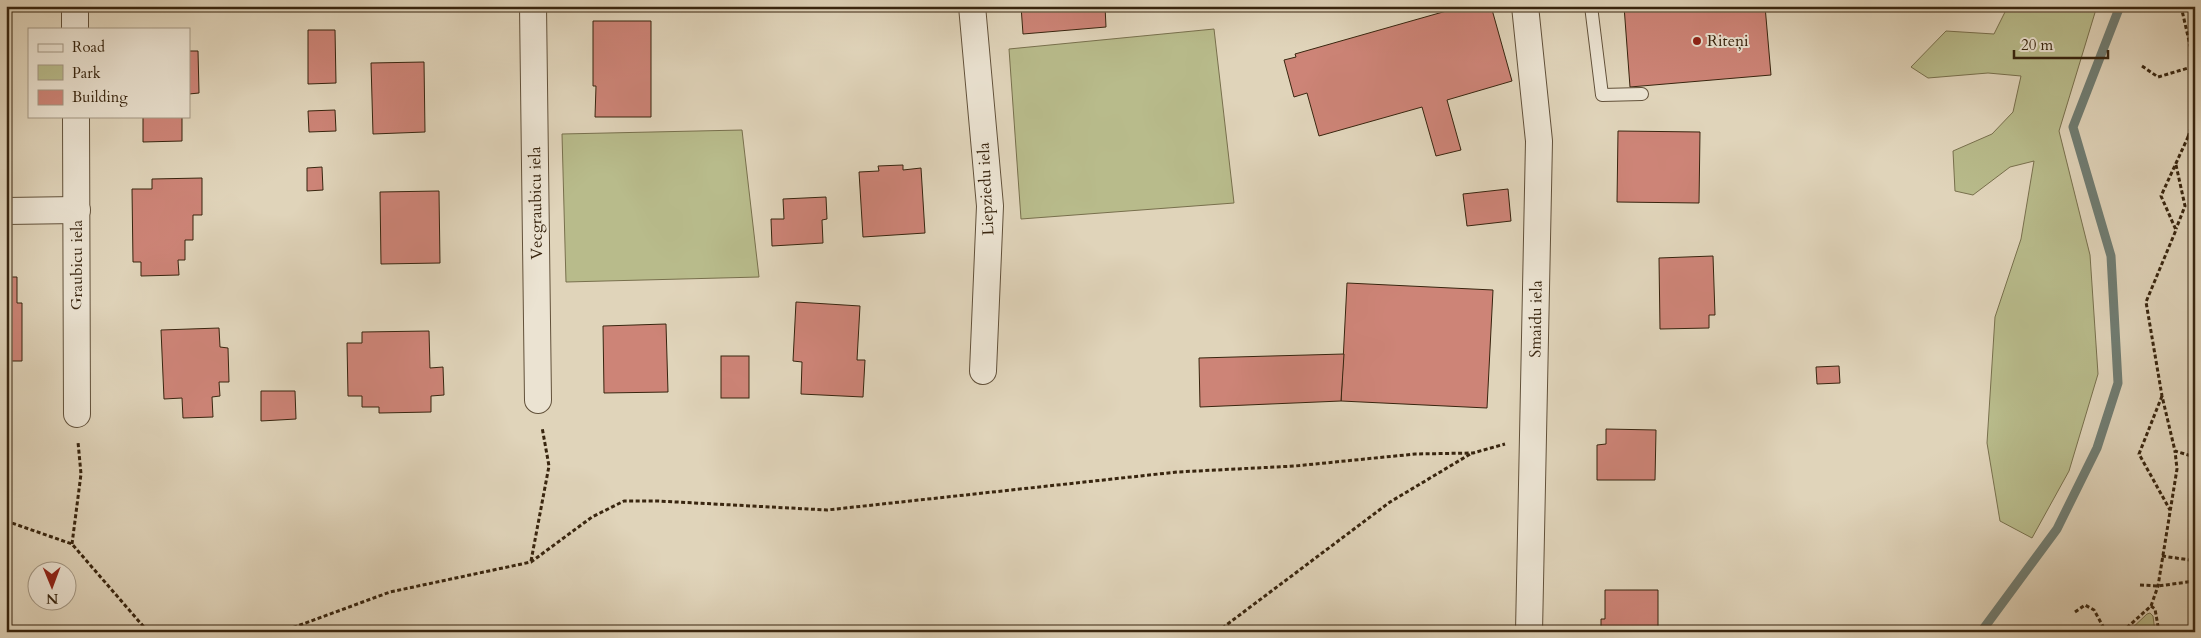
<svg xmlns="http://www.w3.org/2000/svg" width="2201" height="638" font-family="Cardo,serif">
<style>
.green{fill:#b8bb8b;stroke:#78704d}
.lines{fill:none;stroke-linecap:round;stroke-linejoin:round}
.stream{stroke:#707d73;stroke-width:9}
.building{fill:#cd8477;stroke:#38250f}
.service-casing{stroke:#62513a;stroke-width:14}
.minor-casing{stroke:#62513a;stroke-width:28}
.path{stroke:#38250f;stroke-width:3;stroke-dasharray:4 2.5;stroke-linecap:butt}
.service{stroke:#ebe3d2;stroke-width:12}
.minor{stroke:#ebe3d2;stroke-width:26}
.poi-dot{fill:#8f2418;stroke:#ebe3d2;stroke-width:2}
.labels{text-anchor:middle;dominant-baseline:central;stroke-width:4;stroke-linejoin:round;paint-order:stroke}
.poi-label{font-size:16px;fill:#38250f;stroke:#ebe3d2;text-anchor:start}
.street-label{font-size:16px;fill:#38250f;stroke:#ebe3d2}
</style>
<rect width="100%" height="100%" fill="#e0d4ba"/>
<filter id="stains"><feTurbulence type="fractalNoise" baseFrequency=".004" numOctaves="4"/><feColorMatrix values="0 0 0 0 .2 0 0 0 0 .09 0 0 0 0 .02 0 0 0 .5 -.17"/></filter>
<radialGradient id="worn" r=".72"><stop offset=".6" stop-color="#630" stop-opacity="0"/><stop offset="1" stop-color="#630" stop-opacity=".3"/></radialGradient>
<g class="green">
<path d="M2008 6H2097L2059 131 2090 255 2098 374 2069 471 2032 538 2000 521 1987 443 1995 317 2021 239 2034 161 2010 167 1973 195 1955 191 1953 151 1992 134 2013 112 2021 76 1988 73 1928 78 1911 67 1946 31 1994 34Z"/>
<path d="M1214 29 1234 203 1021 219 1009 49Z"/>
<path d="M742 130 759 277 566 282 562 134Z"/>
<path d="M2150 613 2153 616 2155 632H2128L2147 614Z"/>
</g>
<g class="lines">
<path class="stream" d="M1981 632 2057 529 2097 448 2118 383 2111 256 2073 127 2120 6"/>
</g>
<g class="building">
<path d="M1021 6H1105L1106 27 1023 34Z"/>
<path d="M1464 6H1491L1512 81 1447 100 1461 150 1436 156 1422 107 1319 136 1307 93 1294 97 1284 60 1296 57 1295 54Z"/>
<path d="M1624 6H1765L1771 75 1630 87Z"/>
<path d="M593 21H651V117H595L596 86H593Z"/>
<path d="M308 30H335L336 83 308 84Z"/>
<path d="M189 51H198L199 93 189 94V117H182V141L143 142V117L130 116H189Z"/>
<path d="M424 62 425 132 373 134 371 63Z"/>
<path d="M335 110 336 131 309 132 308 111Z"/>
<path d="M1618 131 1700 132 1699 203 1617 202Z"/>
<path d="M903 165V170L921 168 925 233 863 237 859 172 879 171 878 166Z"/>
<path d="M322 167 323 190 307 191V168Z"/>
<path d="M202 178V215H193V240H185V260H178L179 275 141 276V262H133L132 189H152V179Z"/>
<path d="M1508 189 1511 221 1467 226 1463 194Z"/>
<path d="M439 191 440 263 381 264 380 192Z"/>
<path d="M826 197 827 219 822 220 823 243 772 246 771 219H784L783 199Z"/>
<path d="M1713 256 1715 315H1709V328L1660 329 1659 258Z"/>
<path d="M6 277H17V303H22V361H6Z"/>
<path d="M1347 283 1493 290 1487 408 1341 401Z"/>
<path d="M796 302 860 306 857 360H865L863 397 801 394 802 362 793 361Z"/>
<path d="M666 324 668 392 604 393 603 326Z"/>
<path d="M219 328 220 347 228 348 229 382H219L220 396 212 397 213 417 183 418 182 398 164 399 161 330Z"/>
<path d="M429 331 430 368 443 367 444 395 431 396V412L379 413V407H362V396H348L347 343H362V332Z"/>
<path d="M1344 354 1341 401 1200 407 1199 358Z"/>
<rect x="721" y="356" width="28" height="42"/>
<path d="M1839 366 1840 383 1817 384 1816 367Z"/>
<path d="M261 391H295L296 419 261 421Z"/>
<path d="M1606 429 1656 430 1655 480H1597V445L1606 444Z"/>
<path d="M1605 590H1658V632H1601V619H1605Z"/>
<path d="M2192 601H2195V632H2190Z"/>
</g>
<g class="lines">
<g class="service-casing">
<path id="service" d="M1591 6 1602 95 1642 94"/>
</g>
<g class="minor-casing">
<g id="minor">
<path d="M75 6V29"/>
<path d="M533 6 538 400"/>
<path d="M972 6 990 206 983 371"/>
<path d="M1525 6 1539 141 1529 632"/>
<path d="M76 116 77 414"/>
<path d="M6 211 77 210"/>
</g>
</g>
<g class="path">
<path d="M2181 6 2195 67"/>
<path d="M2142 66 2158 77 2195 66"/>
<path d="M2188 137 2195 116"/>
<path d="M2195 138 2188 137 2161 196 2176 230 2146 302 2162 396 2175 451 2195 457"/>
<path d="M2176 165 2185 206 2176 229"/>
<path d="M2162 396 2139 454 2170 510"/>
<path d="M6 521 72 544 143 626 155 632"/>
<path d="M72 544 81 474 78 442"/>
<path d="M2162 556 2190 560"/>
<path d="M531 561 549 466 542 427"/>
<path d="M2140 585 2158 586 2195 581"/>
<path d="M2151 606 2155 609 2159 632"/>
<path d="M2075 612 2085 605 2094 610 2106 632"/>
<path d="M281 632 390 592 531 562 592 517 624 501H658L827 510 1177 472 1295 466 1415 454 1473 453 1505 444"/>
<path d="M1217 632 1390 502 1472 453"/>
<path d="M2122 632 2151 606 2158 586 2177 469 2175 451"/>
</g>
<use href="#service" class="service"/>
<use href="#minor" class="minor"/>
</g>
<circle class="poi-dot" cx="1697" cy="41" r="5"/>
<g class="labels">
<g class="poi-label">
<text x="1707" y="41">Riteņi</text>
</g>
<g class="street-label">
<text transform="translate(986 189) rotate(-93)">Liepziedu iela</text>
<text transform="translate(536 203) rotate(-91)">Vecgraubicu iela</text>
<text transform="translate(77 265) rotate(-90)">Graubicu iela</text>
<text transform="translate(1536 319) rotate(-89)">Smaidu iela</text>
</g>
</g>
<rect width="2201" height="638" fill="none" stroke="#e0d4ba" stroke-width="25"/>
<rect x="8" y="8" width="2186" height="623" fill="none" stroke="#38250f" stroke-width="2.5"/>
<rect x="12" y="12" width="2176" height="613" fill="none" stroke="#38250f"/>
<rect x="28" y="28" width="162" height="90" fill="#ebe3d2" stroke="#a39784"/>
<rect x="38" y="44" width="25" height="8" fill="#ebe3d2" stroke="#a39784"/>
<text x="72" y="52" font-size="15" fill="#38250f">Road</text>
<rect x="38" y="65" width="25" height="15" fill="#b8bb8b" stroke="#a39784"/>
<text x="72" y="78" font-size="15" fill="#38250f">Park</text>
<rect x="38" y="90" width="25" height="15" fill="#cd8477" stroke="#a39784"/>
<text x="72" y="102" font-size="15" fill="#38250f">Building</text>
<g transform="translate(52 586) rotate(179)"><circle r="24" fill="#ebe3d2" stroke="#a39784"/>
<path d="M0-4L9 19L0 12L-9 19Z" fill="#8f2418"/>
<text y="-8" font-size="14" font-weight="bold" text-anchor="middle" fill="#38250f">N</text>
</g>
<path d="M2014 50v8h94v-8" fill="none" stroke="#38250f" stroke-width="2.5"/>
<text x="2021" y="50" font-size="15" fill="#38250f" stroke="#ebe3d2" stroke-width="4" paint-order="stroke">20 m</text>
<rect width="100%" height="100%" filter="url(#stains)"/>
<rect width="100%" height="100%" fill="url(#worn)"/>
</svg>
